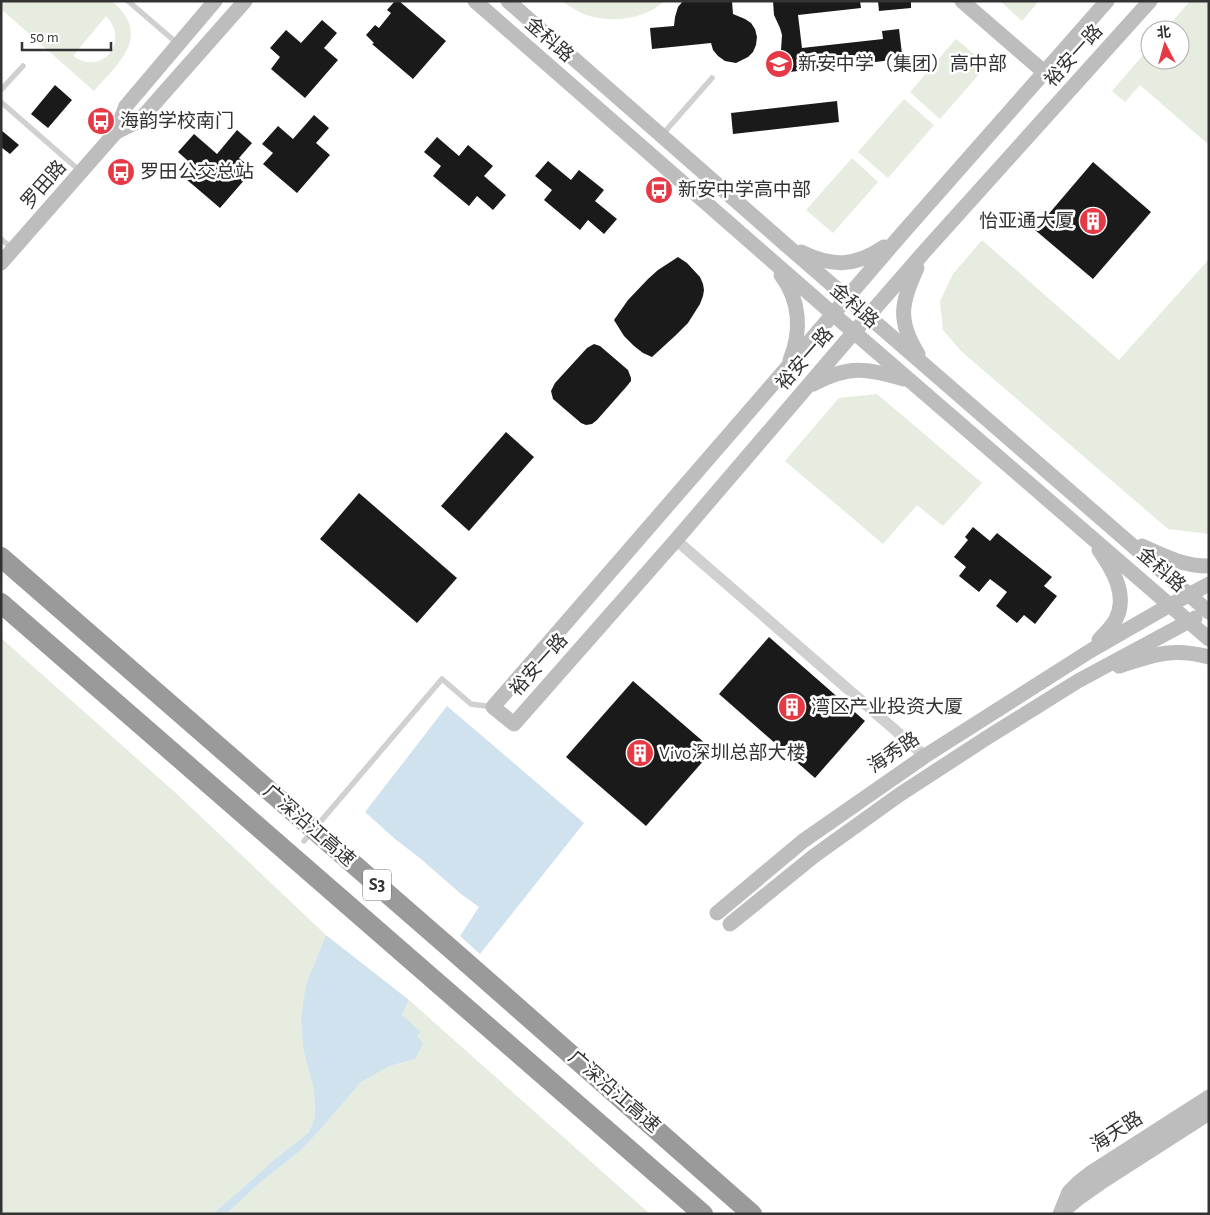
<svg xmlns="http://www.w3.org/2000/svg" width="1210" height="1215" font-family="'Alegreya Sans','Noto Sans SC',sans-serif">
<style>
.green{fill:#e6ecdf;fill-rule:evenodd}
.water{fill:#cfe2ee}
.building{fill:#1a1a1a}
.lines{fill:none;stroke-linecap:round;stroke-linejoin:round}
.lane{stroke:#d0d0d0;stroke-width:5.5}
.street{stroke:#d0d0d0;stroke-width:11}
.secondary{stroke:#bdbdbd;stroke-width:15}
.highway{stroke:#9a9a9a;stroke-width:20}
.highway-bridge{stroke:#9a9a9a;stroke-width:20}
.labels{text-anchor:middle;dominant-baseline:central;stroke-width:5;stroke-linejoin:round;paint-order:stroke}
.shield{fill:#fff;stroke:#707070;stroke-width:1}
.shield-label{font-size:18px;font-weight:bold;fill:#333}
.street-label{font-size:19px;fill:#333;stroke:#fff}
.poi-label{font-size:19px;fill:#333;stroke:#fff;text-anchor:start}
</style>
<rect width="100%" height="100%" fill="#fff"/>
<g class="green">
<path d="M1 1H112C152 36 120 62 94 91L1 9ZM106 16C131 41 102 77 73 56Z"/>
<path d="M562 1H664C645 20 610 23 586 15 578 12 569 6 562 1Z"/>
<path d="M1000 1H1039L1022 21Z"/>
<path d="M1190 1H1209V145L1140 85 1125 102 1112 91 1150 47V60H1180V30H1165Z"/>
<path d="M956 39 987 65 940 119 910 92Z"/>
<path d="M904 99 934 125 888 178 858 152Z"/>
<path d="M852 158 878 182 833 233 806 210Z"/>
<path d="M982 240 1119 360 1209 259V534L1168 529 961 351 943 330 940 301 953 274Z"/>
<path d="M877 394 982 483 943 526 917 505 883 544 785 461 839 398Z"/>
<path d="M1 638 178 795 326 935 306 984 304 1053 314 1090 315 1117 309 1132 274 1160 213 1214H4L1 1210Z"/>
<path d="M409 1000 650 1214H226L262 1181 300 1151 318 1132 361 1082 390 1066 415 1059 417 1036 420 1032 402 1015Z"/>
</g>
<g class="water">
<path d="M447 706 584 823 480 954 460 936 479 907 461 894 421 859 395 839 365 812Z"/>
<path d="M326 935 409 1000 402 1015 421 1032 417 1036 423 1044 415 1059 390 1066 361 1082 318 1132 300 1151 262 1181 226 1214H213L274 1160 309 1132 315 1117 314 1090 304 1053 301 1020 306 984Z"/>
</g>
<g class="building">
<path d="M395 1H399L446 41 413 79 372 44 374 43 366 35 375 25 379 28 391 13 387 10Z"/>
<path d="M683 1H732L733 14 745 19 751 23 755 29 757 37 756 45 753 52 748 57 736 63 725 61 718 56 713 50 711 43 652 49 650 28 674 26 675 17 678 7Z"/>
<path d="M773 1H860L861 8 798 15 802 48 883 39 882 31 899 29 902 54 891 55 892 60 781 73 779 56 781 50 782 35 780 28 774 15Z"/>
<path d="M878 1H911V8L879 11Z"/>
<path d="M322 20 337 33 324 48 338 60 305 98 271 69 280 57 270 48 286 30 301 43Z"/>
<path d="M55 85 72 100 48 128 31 114Z"/>
<path d="M837 101 839 122 733 134 731 113Z"/>
<path d="M314 115 329 128 316 143 330 155 297 193 263 164 273 153 262 144 278 126 293 139Z"/>
<path d="M1 130 19 145 10 154 1 147Z"/>
<path d="M237 130 252 143 239 158 253 170 220 208 186 179 196 168 178 152 194 134 217 154Z"/>
<path d="M437 137 459 156 468 145 493 166 484 176 506 195 493 210 477 196 469 206 433 176 441 166 424 152Z"/>
<path d="M548 161 571 180 579 170 604 190 595 201 617 219 604 234 588 220 580 230 544 200 552 190 535 176Z"/>
<path d="M1093 162 1151 212 1093 279 1035 230Z"/>
<path d="M678 257 687 263 700 277 703 284 704 290 703 296 700 304 688 323 676 335 652 357 643 353 634 346 624 336 614 320 628 300 648 279 658 270Z"/>
<path d="M594 344 600 346 628 370 631 378V381L627 386 597 420 592 424 586 425 581 423 553 399 551 391 555 383 587 348Z"/>
<path d="M506 432 534 457 469 531 441 506Z"/>
<path d="M359 493 457 578 417 623 320 539Z"/>
<path d="M973 527 990 541 997 533 1052 577 1044 586 1057 596 1035 624 1024 615 1017 623 996 606 1007 592 990 579 979 592 959 576 966 567 954 557 968 540 965 537Z"/>
<path d="M769 637 865 721 815 778 719 694Z"/>
<path d="M633 681 713 750 646 826 566 757Z"/>
</g>
<g class="lines">
<g class="lane">
<path d="M128 1 178 44"/>
<path d="M1 90 23 66"/>
<path d="M1 102 80 171"/>
<path d="M662 135 712 78"/>
<path d="M1 239 13 249"/>
<path d="M304 841 442 679 471 704 493 707"/>
</g>
<path class="street" d="M676 540 925 756"/>
<g class="secondary">
<path d="M475 1 833 314 1209 639"/>
<path d="M508 1 785 244 1209 612"/>
<path d="M962 1 1044 72"/>
<path d="M1107 1 900 236 785 370 493 707 514 724 676 540 842 346 924 252 1150 1"/>
<path d="M116 132 139 121 245 1"/>
<path d="M801 252C832 267 855 267 884 247"/>
<path d="M1 263 116 132 126 106 215 1"/>
<path d="M917 268C901 302 897 321 918 354"/>
<path d="M781 275C800 300 802 331 790 360"/>
<path d="M813 384C849 365 866 368 904 379"/>
<path d="M1142 546C1164 556 1183 566 1209 566"/>
<path d="M1099 550C1113 570 1128 595 1116 619 1112 627 1105 633 1099 640"/>
<path d="M1119 666C1153 655 1172 647 1209 657"/>
<path d="M717 913 803 841 925 756 1090 651 1170 605 1209 584"/>
<path d="M730 924 814 856 899 795 988 737 1078 681 1195 618"/>
<path d="M1063 1211 1080 1197 1100 1183 1209 1113"/>
<path d="M1060 1214 1069 1192 1078 1183 1092 1172 1209 1097"/>
</g>
<path class="highway" d="M1 603 703 1214"/>
<path class="highway-bridge" d="M1 557 451 949 752 1214"/>
</g>
<defs>
<g id="school-disc" transform="scale(1.4375)"><circle r="9.5" fill="#e63946" stroke="#fff"/><path d="M0-5L7-2L0 1L-7-2ZM-4 1L0 2.5L4 1V4Q0 6-4 4Z" fill="#fff"/></g>
<g id="bus-disc" transform="scale(1.4375)"><circle r="9.5" fill="#e63946" stroke="#fff"/><path d="M-5-6H5V4H4V6H2V4H-2V6H-4V4H-5ZM-3.5-4V0h7V-4ZM-3.5 1.2v1.5H-2V1.2ZM2 1.2v1.5H3.5V1.2Z" fill="#fff"/></g>
<g id="building-disc" transform="scale(1.4375)"><circle r="9.5" fill="#e63946" stroke="#fff"/><path d="M-4-6H4V6H1V3H-1V6H-4ZM-2.5-4.3h1.7v1.8h-1.7ZM.8-4.3h1.7v1.8H.8ZM-2.5-1h1.7V.8h-1.7ZM.8-1h1.7V.8H.8Z" fill="#fff"/></g>
</defs>
<g fill-rule="evenodd">
<use href="#school-disc" x="779" y="64"/>
<use href="#bus-disc" x="101" y="121"/>
<use href="#bus-disc" x="121" y="172"/>
<use href="#bus-disc" x="659" y="190"/>
<use href="#building-disc" x="1093" y="221"/>
<use href="#building-disc" x="792" y="707"/>
<use href="#building-disc" x="640" y="753"/>
</g>
<g class="labels">
<rect class="shield" x="363" y="869.5" width="28" height="31" rx="4"/>
<g class="shield-label">
<text x="377" y="885">S3</text>
</g>
<g class="street-label">
<text transform="translate(549 40) rotate(41)">金科路</text>
<text transform="translate(1074 56) rotate(-48)">裕安一路</text>
<text transform="translate(44 185) rotate(-49)">罗田路</text>
<text transform="translate(854 306) rotate(41)">金科路</text>
<text transform="translate(805 359) rotate(-49)">裕安一路</text>
<text transform="translate(1161 570) rotate(41)">金科路</text>
<text transform="translate(539 665) rotate(-48)">裕安一路</text>
<text transform="translate(894 753) rotate(-34)">海秀路</text>
<text transform="translate(309 826) rotate(41)">广深沿江高速</text>
<text transform="translate(614 1092) rotate(41)">广深沿江高速</text>
<text transform="translate(1117 1132) rotate(-33)">海天路</text>
</g>
<g class="poi-label">
<text x="798" y="64">新安中学（集团）高中部</text>
<text x="120" y="121">海韵学校南门</text>
<text x="140" y="172">罗田公交总站</text>
<text x="678" y="190">新安中学高中部</text>
<text x="1074" y="221" text-anchor="end">怡亚通大厦</text>
<text x="811" y="707">湾区产业投资大厦</text>
<text x="659" y="753">Vivo深圳总部大楼</text>
</g>
</g>
<rect width="1210" height="1215" fill="none" stroke="#333333" stroke-width="5"/>
<g transform="translate(1165 45) rotate(354)"><circle r="24" fill="#ffffff" stroke="#adadad"/>
<path d="M0-4L9 19L0 12L-9 19Z" fill="#e63946"/>
<text y="-8" font-size="14" font-weight="bold" text-anchor="middle" fill="#333333">北</text>
</g>
<path d="M22 42v8h89v-8" fill="none" stroke="#333333" stroke-width="2.5"/>
<text x="30" y="42" font-size="15" fill="#333333" stroke="#ffffff" stroke-width="4" paint-order="stroke">50 m</text>
</svg>
